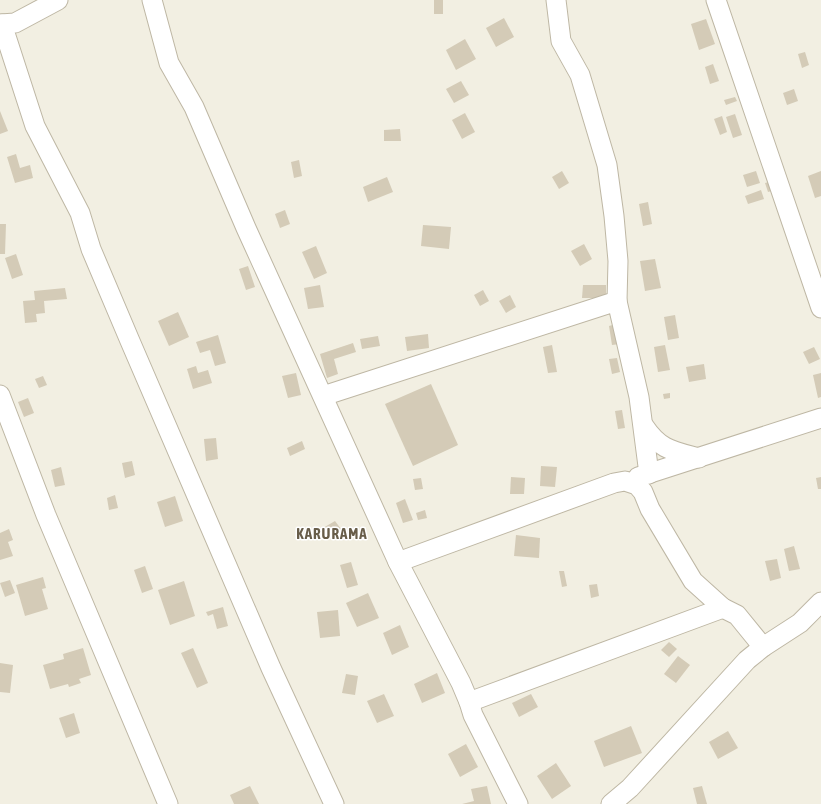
<svg xmlns="http://www.w3.org/2000/svg" width="821" height="804" font-family="'Asap Condensed',sans-serif">
<style>
.building{fill:#d4cbb7}
.lines{fill:none;stroke-linecap:round;stroke-linejoin:round}
.street-casing{stroke:#beb7a4;stroke-width:21}
.street{stroke:#fff;stroke-width:19}
.labels{text-anchor:middle;dominant-baseline:central;stroke-width:3;stroke-linejoin:round;paint-order:stroke}
.district-label{font-size:15px;font-weight:bold;letter-spacing:1px;fill:#685d49;stroke:#fff}
</style>
<rect width="100%" height="100%" fill="#f2efe2"/>
<g class="building">
<rect x="434" y="0" width="9" height="14"/>
<path d="M504 18 514 37 496 47 486 28Z"/>
<path d="M706 19 715 44 699 50 691 24Z"/>
<path d="M465 39 476 59 456 70 446 50Z"/>
<path d="M805 52 809 65 802 68 798 54Z"/>
<path d="M713 64 719 81 710 84 705 67Z"/>
<path d="M461 81 469 95 454 103 446 89Z"/>
<path d="M794 89 798 101 787 105 783 93Z"/>
<path d="M735 97 737 101 726 105 724 100Z"/>
<path d="M0 111 8 131 0 134Z"/>
<path d="M465 113 475 132 462 139 452 120Z"/>
<path d="M735 114 742 135 733 138 726 117Z"/>
<path d="M722 116 727 132 720 135 714 119Z"/>
<path d="M400 129 401 141H384V130Z"/>
<path d="M16 154 20 168 30 165 33 178 15 183 7 157Z"/>
<path d="M299 160 302 176 294 178 291 162Z"/>
<path d="M562 171 569 183 559 189 552 177Z"/>
<path d="M756 171 760 183 747 187 743 175Z"/>
<path d="M821 171V196L815 198 808 176Z"/>
<path d="M387 177 393 192 368 202 363 187Z"/>
<path d="M772 181 775 190 768 192 765 183Z"/>
<path d="M761 190 764 199 748 204 745 196Z"/>
<path d="M648 202 652 224 643 226 639 204Z"/>
<path d="M285 210 290 224 280 228 275 214Z"/>
<path d="M0 224H6L5 254H0Z"/>
<path d="M423 225 451 227 449 249 421 246Z"/>
<path d="M584 244 592 259 580 266 571 251Z"/>
<path d="M316 246 327 273 314 279 302 252Z"/>
<path d="M16 254 23 275 12 279 5 258Z"/>
<path d="M655 259 661 288 645 291 640 261Z"/>
<path d="M248 266 255 287 246 290 239 269Z"/>
<path d="M320 285 324 307 308 309 304 288Z"/>
<path d="M583 285H606V298H582Z"/>
<path d="M65 288 67 299 44 301 45 313 36 314 37 322 25 323 23 301 35 300 34 291Z"/>
<path d="M483 290 489 301 480 306 474 295Z"/>
<path d="M510 295 516 307 506 313 499 301Z"/>
<path d="M178 312 189 337 169 346 158 321Z"/>
<path d="M675 315 679 338 668 340 664 317Z"/>
<path d="M616 324 620 344 612 345 609 326Z"/>
<path d="M428 334 429 348 407 351 405 337Z"/>
<path d="M218 335 226 363 215 366 210 350 200 353 196 342Z"/>
<path d="M378 336 380 346 362 349 360 339Z"/>
<path d="M353 343 356 352 334 359 338 374 327 378 320 354Z"/>
<path d="M552 345 557 372 548 373 543 347Z"/>
<path d="M665 345 670 370 658 372 654 347Z"/>
<path d="M814 347 820 359 809 364 803 352Z"/>
<path d="M617 358 620 372 612 374 609 359Z"/>
<path d="M704 364 706 379 689 382 686 367Z"/>
<path d="M196 366 198 373 208 370 212 383 193 389 187 369Z"/>
<path d="M296 373 301 395 288 398 282 376Z"/>
<path d="M821 373V397L818 398 813 375Z"/>
<path d="M43 376 47 385 39 388 35 379Z"/>
<path d="M431 384 458 445 413 466 385 404Z"/>
<path d="M670 393V398L664 399 663 394Z"/>
<path d="M28 398 34 413 24 417 18 402Z"/>
<path d="M622 410 625 428 618 429 615 411Z"/>
<path d="M216 438 218 459 206 461 204 439Z"/>
<path d="M302 441 305 449 290 456 287 448Z"/>
<path d="M132 461 135 475 125 478 122 463Z"/>
<path d="M541 466 557 467 555 487 540 486Z"/>
<path d="M61 467 65 485 55 487 51 470Z"/>
<path d="M511 477 525 478 524 494H510Z"/>
<path d="M821 477V489H818L816 478Z"/>
<path d="M421 478 423 489 415 490 413 479Z"/>
<path d="M115 495 118 508 109 510 107 498Z"/>
<path d="M175 496 183 521 165 527 157 502Z"/>
<path d="M405 499 413 520 403 523 396 503Z"/>
<path d="M425 510 427 518 418 520 416 513Z"/>
<path d="M335 521 341 529 329 537 323 528Z"/>
<path d="M9 529 13 540 8 542 13 556 0 560V533Z"/>
<path d="M516 535 540 538 539 558 514 556Z"/>
<path d="M794 546 800 569 789 571 784 549Z"/>
<path d="M777 559 781 578 770 581 765 561Z"/>
<path d="M351 562 358 585 347 588 340 565Z"/>
<path d="M145 566 153 589 142 593 134 570Z"/>
<path d="M559 571H564L567 586 562 587Z"/>
<path d="M43 577 46 588 42 589 48 609 25 616 16 585Z"/>
<path d="M10 580 15 593 5 597 0 583Z"/>
<path d="M184 581 195 616 170 625 158 590Z"/>
<path d="M597 584 599 596 591 598 589 585Z"/>
<path d="M368 593 379 618 357 627 346 603Z"/>
<path d="M223 607 228 626 217 629 213 614 208 616 206 612Z"/>
<path d="M338 610 340 636 320 638 317 612Z"/>
<path d="M400 625 409 647 392 655 383 633Z"/>
<path d="M669 642 677 649 669 657 661 650Z"/>
<path d="M83 648 91 675 79 679 81 683 69 687 68 684 50 689 43 665 64 659 63 654Z"/>
<path d="M193 648 208 683 197 688 181 653Z"/>
<path d="M678 656 690 665 676 683 664 674Z"/>
<path d="M0 663 13 665 10 693 0 692Z"/>
<path d="M437 673 445 693 422 703 414 684Z"/>
<path d="M346 674 358 676 355 695 342 693Z"/>
<path d="M384 694 394 716 377 723 367 701Z"/>
<path d="M531 694 538 707 519 717 512 703Z"/>
<path d="M74 713 80 733 66 738 59 718Z"/>
<path d="M631 726 642 753 604 767 594 741Z"/>
<path d="M728 731 738 748 718 759 709 742Z"/>
<path d="M466 744 478 767 460 777 448 754Z"/>
<path d="M556 763 571 786 552 799 537 776Z"/>
<path d="M250 786 259 804H234L230 795Z"/>
<path d="M487 786 491 804H462L474 801 471 789Z"/>
<path d="M702 786 707 804H697L693 788Z"/>
</g>
<g class="lines">
<g class="street-casing">
<g id="street">
<path d="M152 0 169 63 194 107 246 228 398 562 461 683 469 702 473 715 518 804"/>
<path d="M556 0 561 41 580 75 607 165 614 216 618 261 617 301"/>
<path d="M716 0 821 308"/>
<path d="M0 24 15 23 58 0"/>
<path d="M2 24 35 126 80 213 91 249 130 341 271 668 334 804"/>
<path d="M0 395 46 515 168 804"/>
<path d="M323 396 617 301 639 397 649 474"/>
<path d="M644 426C660 450 673 451 699 458"/>
<path d="M638 477 821 418"/>
<path d="M398 562 614 483 625 481 637 485 643 492 650 509 693 581 723 608 737 615 763 647"/>
<path d="M469 702 723 608"/>
<path d="M611 804 630 788 747 660 763 647 800 623 821 602"/>
</g>
</g>
<use href="#street" class="street"/>
</g>
<g class="labels">
<g class="district-label">
<text x="332" y="533">KARURAMA</text>
</g>
</g>
</svg>
